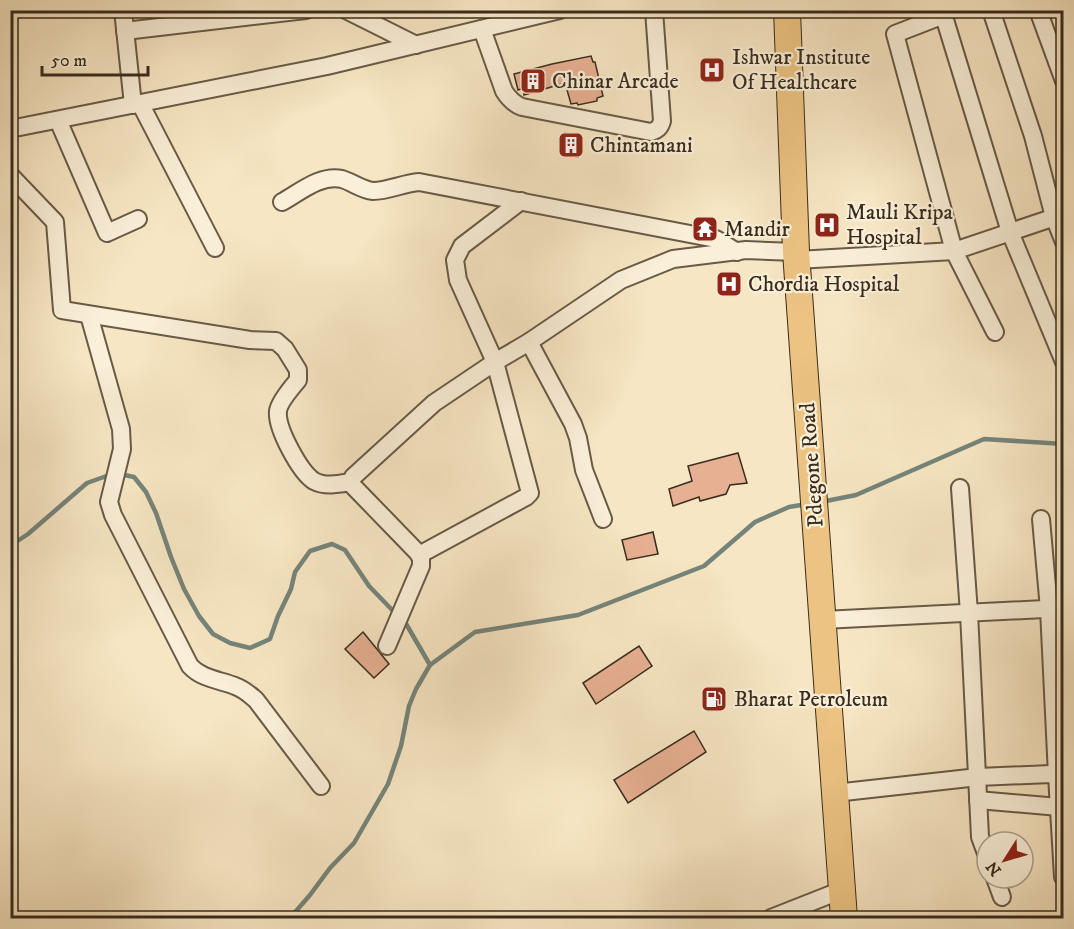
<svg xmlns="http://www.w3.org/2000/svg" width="1074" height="929" font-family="'IM FELL DW Pica',serif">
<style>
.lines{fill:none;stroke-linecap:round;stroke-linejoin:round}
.stream{stroke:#75847a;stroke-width:4.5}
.building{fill:#e8b092;stroke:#382c1e;stroke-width:1.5}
.minor-casing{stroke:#685a47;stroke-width:20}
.highway-casing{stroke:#382c1e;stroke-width:28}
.minor{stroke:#faefd8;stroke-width:16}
.highway{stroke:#ecc382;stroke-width:26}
.labels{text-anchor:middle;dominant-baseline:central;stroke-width:4.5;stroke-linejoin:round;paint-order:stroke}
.poi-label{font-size:22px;fill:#382c1e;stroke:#faefd8;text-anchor:start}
.street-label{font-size:22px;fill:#382c1e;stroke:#faefd8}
</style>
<rect width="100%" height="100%" fill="#f7e6c3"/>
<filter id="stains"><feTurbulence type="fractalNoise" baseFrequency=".00333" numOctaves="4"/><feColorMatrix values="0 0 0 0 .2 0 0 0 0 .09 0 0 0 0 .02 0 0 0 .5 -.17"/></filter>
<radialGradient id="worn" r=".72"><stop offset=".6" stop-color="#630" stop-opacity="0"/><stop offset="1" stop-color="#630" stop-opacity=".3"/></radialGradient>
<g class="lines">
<g class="stream">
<path d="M821 502 856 495 984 439 1064 444"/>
<path d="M10 546 28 534 87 483 115 473 134 477 146 492 156 513 171 557 184 589 199 616 213 634 230 643 250 648 270 639 278 616 291 589 295 572 310 551 332 544 345 550 369 586 396 614"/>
<path d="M402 619 405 622 430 665"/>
<path d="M290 918 310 895 330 868 354 843 388 784 401 746 409 706 416 689 430 665 475 632 578 615 704 566 755 522 789 507 807 504"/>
</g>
</g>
<g class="building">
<path d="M591 56 593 62H595L603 96 597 98V101L578 105 577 103 571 104 565 83 524 95V88L518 90 514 74 552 64Z"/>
<path d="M565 133 582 137 578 157 561 153Z"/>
<path d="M738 453 747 483 730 485 726 494 700 501 699 497 673 506 669 489 692 481 688 466Z"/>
<path d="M653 532 658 554 627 560 622 540Z"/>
<path d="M363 632 389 664 374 678 345 649Z"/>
<path d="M639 646 652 666 596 704 583 683Z"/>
<path d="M694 731 706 752 628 803 614 780Z"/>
</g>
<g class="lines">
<g class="minor-casing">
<g id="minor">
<path d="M123 10 133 105"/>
<path d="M346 10 416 45"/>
<path d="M942 10 1010 232 1064 362"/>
<path d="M949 10 944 15 895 34 954 251 995 332"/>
<path d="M991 10 1033 136 1054 217 1064 242"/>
<path d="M1038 10 1064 81"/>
<path d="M482 29 504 91C509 99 514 104 522 107L651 132C657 130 660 128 662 121L654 10"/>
<path d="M125 31 306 10"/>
<path d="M140 103 215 248"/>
<path d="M58 120 107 233 138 219"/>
<path d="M10 129 327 66 560 10"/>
<path d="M10 175 55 222 62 310 250 340 276 341 285 349 298 370V380C292 387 279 402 278 411 276 428 300 472 314 481 325 487 339 484 351 482"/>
<path d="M282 202C300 192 321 174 342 179 352 182 362 190 373 191 388 191 404 183 419 182L716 239 737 252"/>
<path d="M797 260 954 251 1064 214"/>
<path d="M89 315 121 429 122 449 109 502 113 515 190 666C202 679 220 680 235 686 244 689 249 694 256 700L321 786"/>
<path d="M529 342 573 424 578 438 584 470 603 519"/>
<path d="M960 488 969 613 980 837 987 856"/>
<path d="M1041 519 1049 609 1057 775 1063 877"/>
<path d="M419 555 526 497 530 493 495 362 458 280 455 260 462 246 521 201"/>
<path d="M823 620 1064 608"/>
<path d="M387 646 421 566V558L418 553 353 486 351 482 353 477 434 403 495 362 529 342 621 280 673 259 746 250 796 252"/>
<path d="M835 793 978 777 1051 774 1064 777"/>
<path d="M978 800 1059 807 1064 808"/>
<path d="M995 878 1002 897"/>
<path d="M771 918 842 890"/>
</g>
</g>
<g class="highway-casing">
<path id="highway" d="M787 10 796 252 844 918"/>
</g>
<use href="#minor" class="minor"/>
<use href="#highway" class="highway"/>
</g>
<defs>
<g id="hospital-square" transform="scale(1.35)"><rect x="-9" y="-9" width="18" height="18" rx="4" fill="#8f2418" stroke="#faefd8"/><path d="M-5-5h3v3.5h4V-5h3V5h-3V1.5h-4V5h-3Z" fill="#fff"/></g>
<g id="building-square" transform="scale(1.35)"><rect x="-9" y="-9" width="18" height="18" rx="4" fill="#8f2418" stroke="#faefd8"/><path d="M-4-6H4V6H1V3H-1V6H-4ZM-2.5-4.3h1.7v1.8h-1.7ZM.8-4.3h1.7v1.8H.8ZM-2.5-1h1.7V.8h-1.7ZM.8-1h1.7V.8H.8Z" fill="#fff"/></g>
<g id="temple-square" transform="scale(1.35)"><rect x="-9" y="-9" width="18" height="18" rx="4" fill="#8f2418" stroke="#faefd8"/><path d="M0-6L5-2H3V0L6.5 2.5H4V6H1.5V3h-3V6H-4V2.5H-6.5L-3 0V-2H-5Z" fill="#fff"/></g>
<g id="fuel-square" transform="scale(1.35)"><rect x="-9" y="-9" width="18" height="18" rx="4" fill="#8f2418" stroke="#faefd8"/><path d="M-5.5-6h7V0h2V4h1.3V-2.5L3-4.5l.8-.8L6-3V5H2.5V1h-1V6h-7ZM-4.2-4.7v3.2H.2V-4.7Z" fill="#fff"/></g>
</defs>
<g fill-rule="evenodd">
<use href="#hospital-square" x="712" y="70"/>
<use href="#building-square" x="533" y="81"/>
<use href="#building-square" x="571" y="145"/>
<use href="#hospital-square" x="827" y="225"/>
<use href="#temple-square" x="705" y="229"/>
<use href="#hospital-square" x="729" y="284"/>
<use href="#fuel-square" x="714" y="699"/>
</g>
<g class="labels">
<g class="poi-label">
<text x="732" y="57">Ishwar Institute<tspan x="732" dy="25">Of Healthcare</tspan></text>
<text x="552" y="81">Chinar Arcade</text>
<text x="590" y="145">Chintamani</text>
<text x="846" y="212">Mauli Kripa<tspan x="846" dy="25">Hospital</tspan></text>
<text x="724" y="229">Mandir</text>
<text x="748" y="284">Chordia Hospital</text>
<text x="734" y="699">Bharat Petroleum</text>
</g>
<g class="street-label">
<text transform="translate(812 465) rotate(-94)">Pdegone Road</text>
</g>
</g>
<rect width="1074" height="929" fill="none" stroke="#f7e6c3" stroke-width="36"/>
<rect x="12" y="12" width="1050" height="905" fill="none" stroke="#382c1e" stroke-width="3"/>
<rect x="18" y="18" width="1038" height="893" fill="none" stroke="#382c1e" stroke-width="1.5"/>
<g transform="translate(1005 860) rotate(233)"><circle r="28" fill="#faefd8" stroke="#aca18e" stroke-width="1.5"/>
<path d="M0-4.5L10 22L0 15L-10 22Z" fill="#8f2418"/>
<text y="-9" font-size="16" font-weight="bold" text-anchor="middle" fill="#382c1e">N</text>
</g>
<path d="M42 66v9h106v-9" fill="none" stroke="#382c1e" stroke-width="3"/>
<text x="51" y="66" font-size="18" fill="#382c1e" stroke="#faefd8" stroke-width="4.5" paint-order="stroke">50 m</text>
<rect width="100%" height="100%" filter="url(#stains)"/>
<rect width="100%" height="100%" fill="url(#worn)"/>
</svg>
